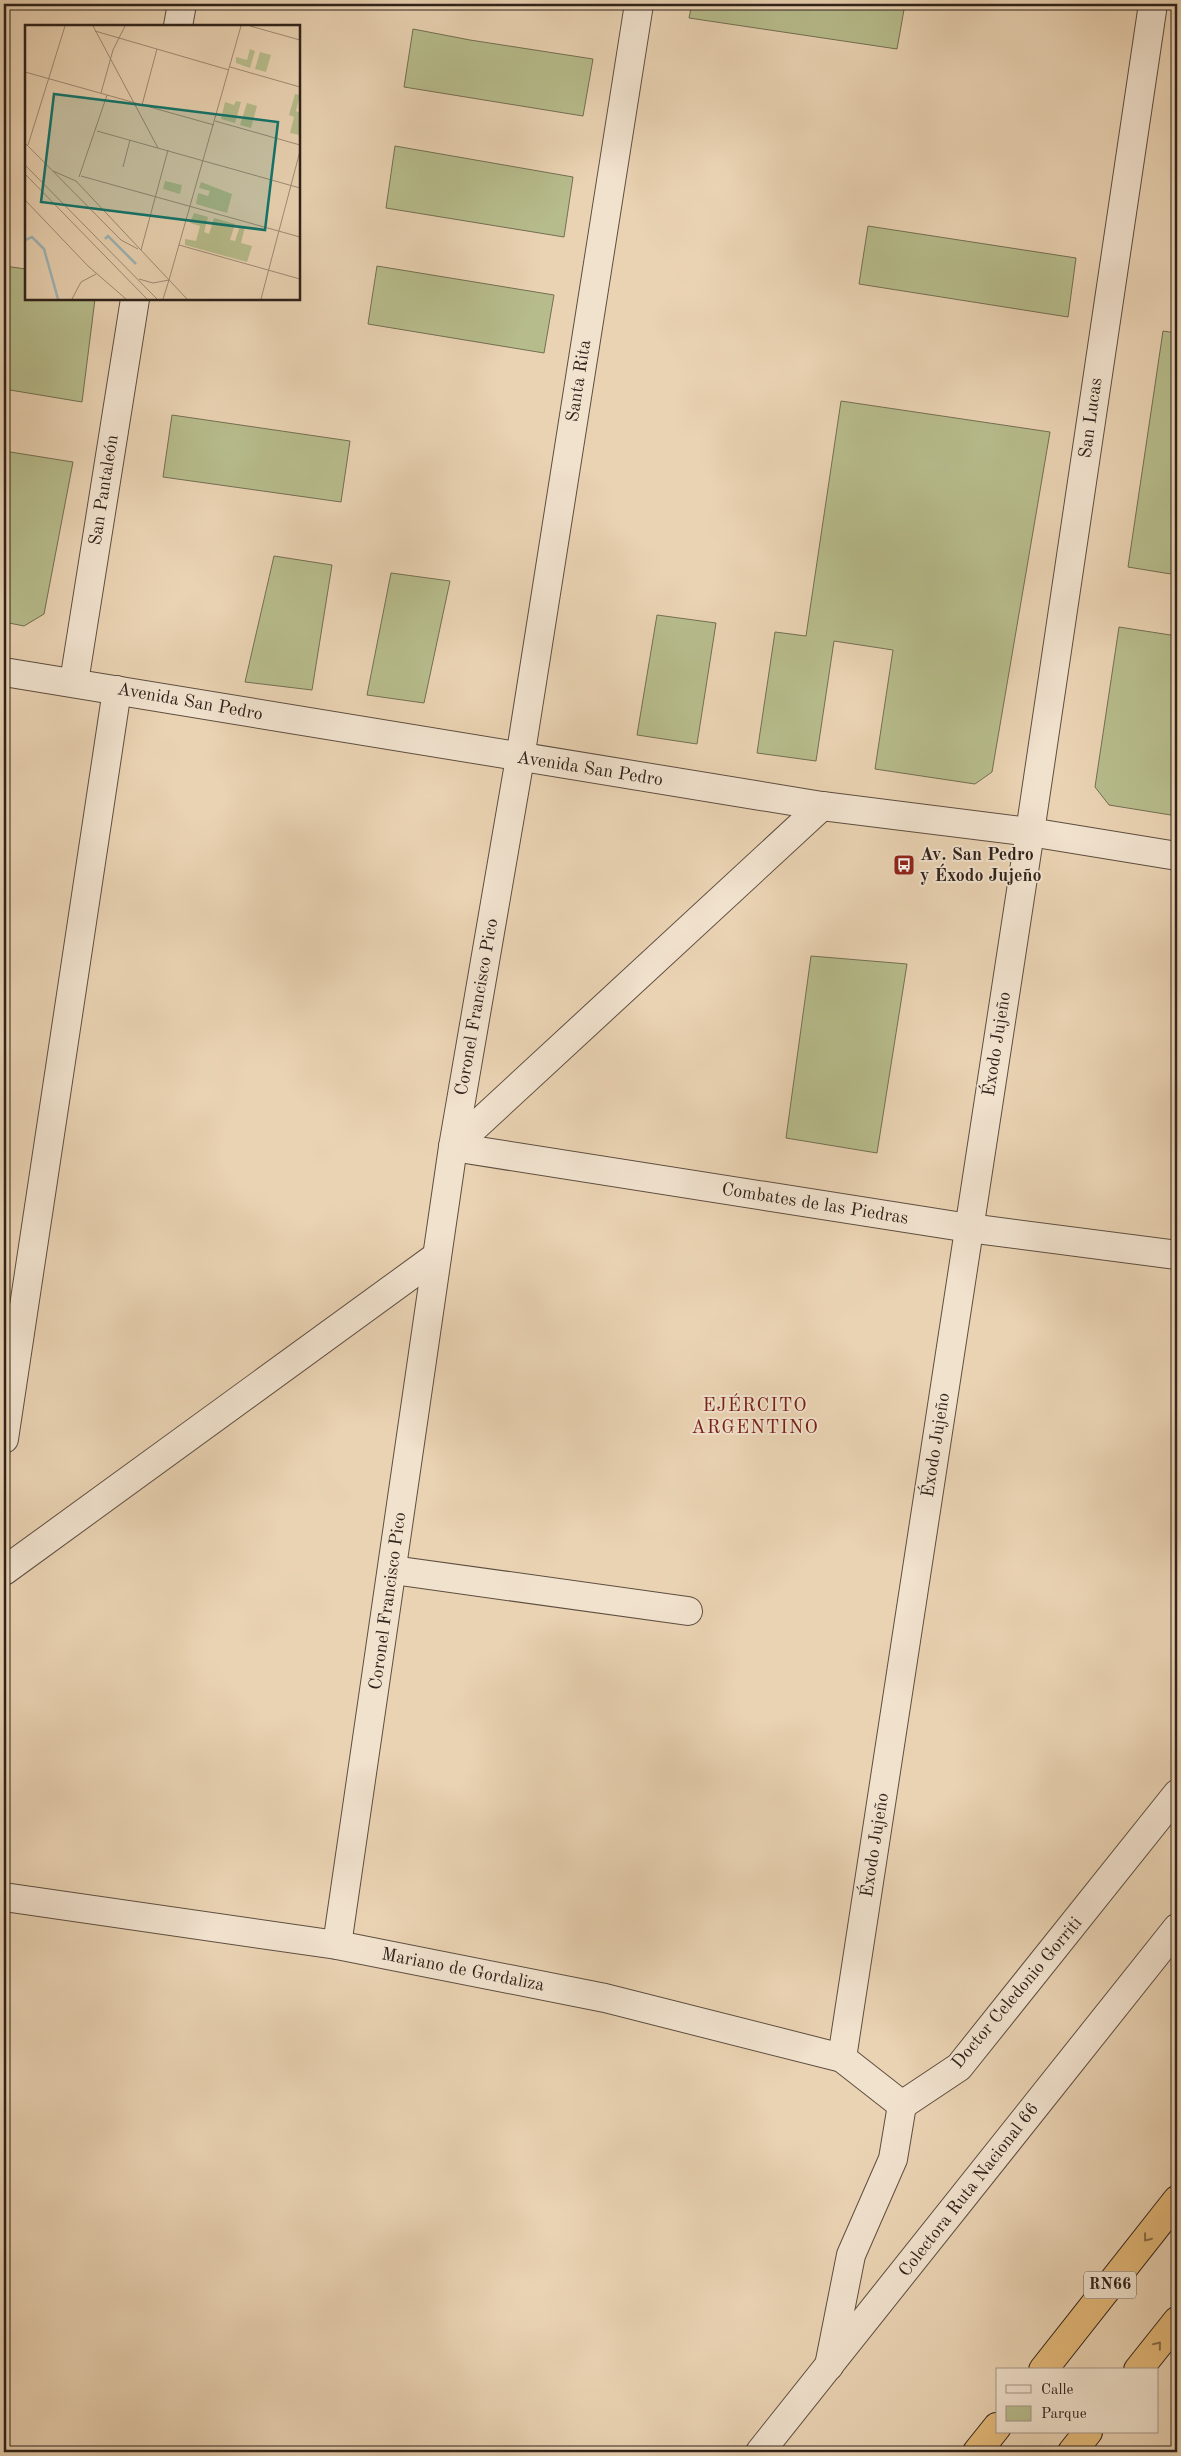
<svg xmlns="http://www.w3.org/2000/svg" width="1181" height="2456" font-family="'Old Standard TT',serif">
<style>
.green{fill:#b7bc8c;stroke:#736f53}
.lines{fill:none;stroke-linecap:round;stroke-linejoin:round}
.minor-casing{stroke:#5e4e40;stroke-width:30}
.highway-casing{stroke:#2f221a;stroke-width:30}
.minor{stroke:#f1e2ce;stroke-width:28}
.highway{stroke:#e5ba7a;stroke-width:28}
.oneway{stroke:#8a6e4a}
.labels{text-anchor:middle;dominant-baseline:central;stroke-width:4;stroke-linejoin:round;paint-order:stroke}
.shield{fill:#f1e2ce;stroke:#695c50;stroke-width:1}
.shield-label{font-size:16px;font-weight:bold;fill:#2f221a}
.street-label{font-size:18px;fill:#2f221a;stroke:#f1e2ce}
.poi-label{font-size:18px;font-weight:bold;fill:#2f221a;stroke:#f1e2ce;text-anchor:start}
.neighbourhood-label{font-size:19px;letter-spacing:1px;fill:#7a1f14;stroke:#f1e2ce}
.inset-river{fill:none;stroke:#9db5b8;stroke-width:2.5}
.inset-road{fill:none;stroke:#9f8c76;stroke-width:1}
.view{fill:#0f766e;fill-opacity:0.15;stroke:#0f766e;stroke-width:2.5}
.inset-edge{fill:none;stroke:#2f221a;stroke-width:2.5}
</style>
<rect width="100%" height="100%" fill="#ead3b3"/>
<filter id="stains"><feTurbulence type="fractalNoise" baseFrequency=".004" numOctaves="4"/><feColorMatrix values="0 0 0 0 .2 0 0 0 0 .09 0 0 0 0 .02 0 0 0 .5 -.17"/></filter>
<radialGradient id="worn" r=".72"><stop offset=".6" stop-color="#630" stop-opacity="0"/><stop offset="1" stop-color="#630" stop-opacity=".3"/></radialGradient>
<g class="green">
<path d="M692 4H905L897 49 689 18Z"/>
<path d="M413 29 470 40 593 59 583 116 404 87Z"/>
<path d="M395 146 573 177 564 237 386 208Z"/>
<path d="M868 226 1076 258 1068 317 859 284Z"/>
<path d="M4 266 26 269V299H95L82 402 4 389Z"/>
<path d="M377 266 554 295 544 353 368 324Z"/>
<path d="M1163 331 1177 333V575L1128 567Z"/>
<path d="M841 401 1050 432 992 772 975 784 875 769 893 650 834 641 816 761 757 753 775 632 806 636Z"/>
<path d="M172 415 350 441 341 502 163 477Z"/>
<path d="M4 451 73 462 44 614 24 626 4 622Z"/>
<path d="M274 556 332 565 312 690 245 682Z"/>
<path d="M391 573 450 581 424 703 367 695Z"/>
<path d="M657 615 716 623 697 744 637 735Z"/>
<path d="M1119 627 1177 636V816L1109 805 1095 787Z"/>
<path d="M811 956 907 964 877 1153 786 1138Z"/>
</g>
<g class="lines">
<g class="minor-casing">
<g id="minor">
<path d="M178 26 182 4"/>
<path d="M4 672 822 806 1030 832 1177 856"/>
<path d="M74 682 135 299"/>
<path d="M453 1147 969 1228 1177 1255"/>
<path d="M453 1147 822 806"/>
<path d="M4 1439 117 690"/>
<path d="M393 1570 688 1611"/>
<path d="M4 1571 437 1256"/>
<path d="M4 1897 337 1945 605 1998 842 2058 902 2105"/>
<path d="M337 1945 453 1147 520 758 639 4"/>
<path d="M842 2058 1030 832 1153 4"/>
<path d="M829 2366 851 2255 893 2159 902 2105 959 2067 1177 1794"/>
<path d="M760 2452 1177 1928"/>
</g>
</g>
<g class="highway-casing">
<g id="highway">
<path d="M1043 2370 1177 2200"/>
<path d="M1138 2370 1177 2321"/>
<path d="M977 2452 997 2427"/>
<path d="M1072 2452 1088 2432"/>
</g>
</g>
<use href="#minor" class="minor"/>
<use href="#highway" class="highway"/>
</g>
<defs><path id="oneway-chevron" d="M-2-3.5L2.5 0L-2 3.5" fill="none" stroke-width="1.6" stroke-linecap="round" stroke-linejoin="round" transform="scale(1.25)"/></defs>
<g class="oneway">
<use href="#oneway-chevron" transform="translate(1147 2238) rotate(128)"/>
<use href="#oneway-chevron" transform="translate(1158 2345) rotate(-51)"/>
</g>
<defs>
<g id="bus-square" transform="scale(1.125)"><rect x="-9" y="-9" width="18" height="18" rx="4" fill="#8f2418" stroke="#f1e2ce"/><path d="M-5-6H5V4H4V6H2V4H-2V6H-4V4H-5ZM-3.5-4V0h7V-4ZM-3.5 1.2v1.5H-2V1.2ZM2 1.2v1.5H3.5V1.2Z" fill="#fff"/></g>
</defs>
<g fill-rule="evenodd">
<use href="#bus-square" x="904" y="865"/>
</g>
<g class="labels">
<rect class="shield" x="1084" y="2271.5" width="52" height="27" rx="4"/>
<g class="shield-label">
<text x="1110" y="2285">RN66</text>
</g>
<g class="street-label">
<text transform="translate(579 381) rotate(-81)">Santa Rita</text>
<text transform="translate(1091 418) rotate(-82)">San Lucas</text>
<text transform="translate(104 490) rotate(-81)">San Pantaleón</text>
<text transform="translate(190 702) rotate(10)">Avenida San Pedro</text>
<text transform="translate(590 769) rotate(9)">Avenida San Pedro</text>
<text transform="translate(477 1007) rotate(-80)">Coronel Francisco Pico</text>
<text transform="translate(997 1044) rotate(-81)">Éxodo Jujeño</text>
<text transform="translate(815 1204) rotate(9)">Combates de las Piedras</text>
<text transform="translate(936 1445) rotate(-81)">Éxodo Jujeño</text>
<text transform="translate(388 1601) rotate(-82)">Coronel Francisco Pico</text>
<text transform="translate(875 1845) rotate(-81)">Éxodo Jujeño</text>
<text transform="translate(463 1970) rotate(11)">Mariano de Gordaliza</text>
<text transform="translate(1017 1993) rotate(-50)">Doctor Celedonio Gorriti</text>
<text transform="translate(969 2190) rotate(-52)">Colectora Ruta Nacional 66</text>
</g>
<g class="poi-label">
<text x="920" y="855">Av. San Pedro<tspan x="920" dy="21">y Éxodo Jujeño</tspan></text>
</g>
<g class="neighbourhood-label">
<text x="755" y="1406">EJÉRCITO<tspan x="755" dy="22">ARGENTINO</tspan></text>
</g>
</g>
<g transform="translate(25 25)">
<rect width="275" height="275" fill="#ead3b3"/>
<path d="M225 24 230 26 225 43 211 38V32L222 35ZM235 27 246 30 241 47 230 44ZM270 69 275 70 271 86 275 88V110L265 108 269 92 264 90ZM211 76 216 77 210 98 196 94 200 77 209 80ZM222 78 232 81 226 103 215 100ZM140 156 157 160 155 169 138 164ZM176 157 207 169 202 188 171 179 173 168 183 171 185 166 174 163ZM169 188 183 192 179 207 184 209 189 193 210 199 205 215 210 216 215 201 220 202 216 218 227 221 222 237 160 220V214L171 216 175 201 165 198Z" fill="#b7bc8c"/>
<path class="inset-river" d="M80 214 83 211 111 239M0 215 7 212 19 224 33 274"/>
<path class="inset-road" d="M68 1 133 123M225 1 275 15M70 6 204 45M205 42 275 62M0 47 189 100M76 68 88 25 100 1M117 80 132 24M190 96 275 120M72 106 275 163M0 118 96 215 113 224M3 120 40 1M0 140 132 274M98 142 105 115M28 146 51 156 162 274M0 149 122 274M56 151 275 212M54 152 82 70M0 175 63 241 101 274M154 220 275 254M116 225 143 125M114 254 128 258 144 255M144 255 216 1M47 274 56 257 71 249M138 274 144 255M236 274 275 126"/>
<path class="view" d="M29 69 253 97 240 205 16 177Z"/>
<rect width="275" height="275" class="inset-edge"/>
</g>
<rect width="1181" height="2456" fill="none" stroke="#ead3b3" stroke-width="20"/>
<rect x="5" y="5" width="1171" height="2446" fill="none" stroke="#2f221a" stroke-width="2.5"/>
<rect x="10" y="10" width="1161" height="2436" fill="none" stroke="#2f221a"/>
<rect x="996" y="2368" width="162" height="65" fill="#f1e2ce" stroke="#a39586"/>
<rect x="1006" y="2385" width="25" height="8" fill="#f1e2ce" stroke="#a39586"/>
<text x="1041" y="2394" font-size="15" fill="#2f221a">Calle</text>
<rect x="1006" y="2406" width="25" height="15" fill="#b7bc8c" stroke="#a39586"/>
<text x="1041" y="2418" font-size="15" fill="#2f221a">Parque</text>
<rect width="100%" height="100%" filter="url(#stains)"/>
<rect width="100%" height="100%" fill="url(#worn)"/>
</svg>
